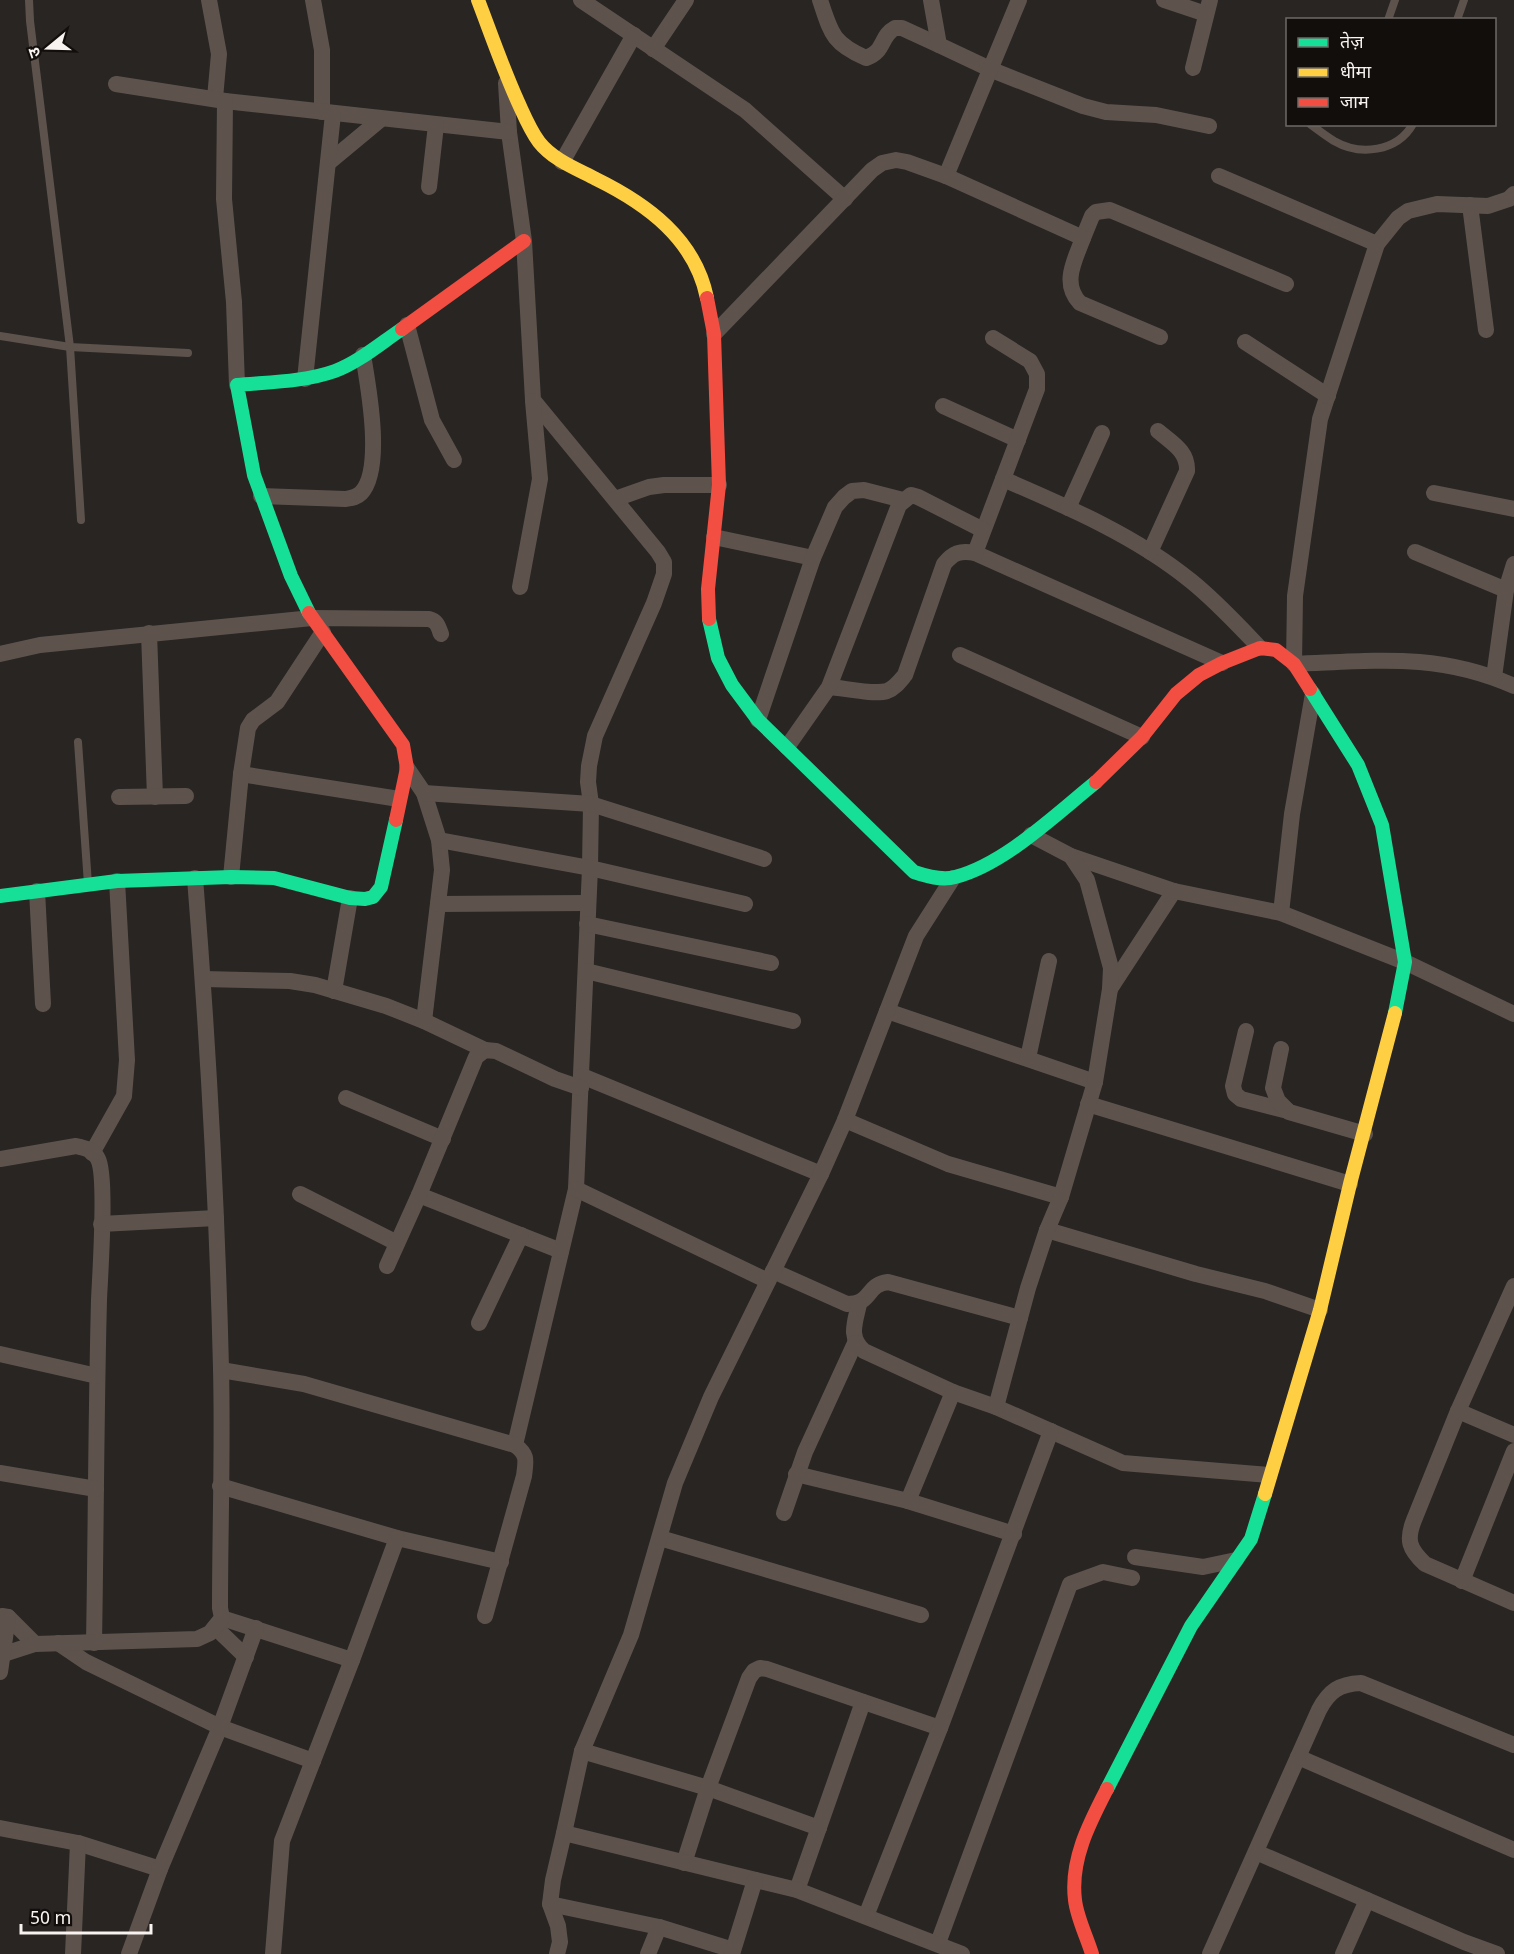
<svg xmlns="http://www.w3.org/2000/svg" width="1514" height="1954" font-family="Georgia,'Noto Sans Devanagari',serif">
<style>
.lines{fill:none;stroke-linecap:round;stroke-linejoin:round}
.lane{stroke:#5d534c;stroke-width:8}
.street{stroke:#5d534c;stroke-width:16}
.fast{stroke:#16e098;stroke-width:14}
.slow{stroke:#ffcf43;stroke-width:14}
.jam{stroke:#f24e42;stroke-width:14}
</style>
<rect width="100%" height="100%" fill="#282523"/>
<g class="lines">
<g class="lane">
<path d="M29 0 30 21 70 347 81 520"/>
<path d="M1388 20 1395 0"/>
<path d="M1457 20 1464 0"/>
<path d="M1310 124C1318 130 1326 136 1334 141 1360 156 1397 152 1413 124"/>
<path d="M0 336 70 347 188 353"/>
<path d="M78 742 88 884"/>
</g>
<g class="street">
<path d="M209 0 219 54 215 98"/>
<path d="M313 0 322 50V112"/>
<path d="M581 0 745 110 845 199"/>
<path d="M820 0C831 33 832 43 866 58 885 52 880 36 895 28H902L939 45"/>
<path d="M931 0 939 45 992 70 1083 106 1106 112 1156 115 1209 126"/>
<path d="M1164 0 1206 14"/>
<path d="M653 49 686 0"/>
<path d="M1193 68 1210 0"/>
<path d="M506 83 509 132 524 241 533 400 658 552 664 562V574L654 603 595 736 589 766 588 782 591 804 590 868 576 1189 515 1445"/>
<path d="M116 84 225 101 509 132"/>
<path d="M225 101 224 199 234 302 237 385"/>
<path d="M562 162 634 35"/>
<path d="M328 163 381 119"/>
<path d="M946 176 1019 0"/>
<path d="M1219 176 1377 244"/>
<path d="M429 187 436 125"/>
<path d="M1514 194 1509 199 1488 206 1437 204 1408 211 1398 218 1377 244 1320 419 1295 596 1294 664C1374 661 1437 652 1514 686"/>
<path d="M1470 205 1486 330"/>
<path d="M1083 238 1092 216 1096 212 1110 210 1286 284"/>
<path d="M407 325 432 420 454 460"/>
<path d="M714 334 872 170 882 163 896 160 907 162 946 176 1083 238C1075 260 1061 283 1080 303L1160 337"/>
<path d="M1245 342 1328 396"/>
<path d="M305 379 333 114"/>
<path d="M943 406 1018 440"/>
<path d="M1003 479C1068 507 1136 536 1191 581 1216 601 1238 625 1260 648"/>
<path d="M1434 493 1514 509"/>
<path d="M261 496 345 499C351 498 356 498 361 493 384 469 368 385 363 355"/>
<path d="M615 499 649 487 664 485H719"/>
<path d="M1068 508 1102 433"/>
<path d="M714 537 813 558"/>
<path d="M1150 552 1187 471C1188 451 1172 443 1158 431"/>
<path d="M1415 552 1506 590"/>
<path d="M975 553 1222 663"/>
<path d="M520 587 540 479 533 401"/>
<path d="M149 633 155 797"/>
<path d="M0 654 40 645 312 618 429 619C437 621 438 626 441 634"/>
<path d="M960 655 1142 737"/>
<path d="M1494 677 1506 590 1514 564"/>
<path d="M829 687C844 688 874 695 887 691 895 688 900 681 905 675L944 564C953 553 960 550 975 553L1037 389V374L1030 361 993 338"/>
<path d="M758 720 813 558 835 507 844 497 852 491 864 490 903 500"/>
<path d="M787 747 829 687 899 505 911 495 918 497 983 530"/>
<path d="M407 768 424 793 439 840 442 870 424 1021"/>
<path d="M241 774 399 799"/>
<path d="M424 793 591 804 764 859"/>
<path d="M119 797 186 796"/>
<path d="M1031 835 1071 856 1174 891 1281 913 1405 962 1514 1014"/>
<path d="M439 840 590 868 745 904"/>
<path d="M231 877 241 774 248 728 253 720 277 702 323 632"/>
<path d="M37 891 43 1004"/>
<path d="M438 904 588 903"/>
<path d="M1281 913 1292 814 1313 694"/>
<path d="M587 924 771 963"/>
<path d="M586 971 793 1021"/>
<path d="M203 979 290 981 315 985 386 1006 424 1021 485 1050"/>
<path d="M1110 989 1174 891"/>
<path d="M334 991 350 898"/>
<path d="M887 1011 1095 1082"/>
<path d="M1246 1031 1233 1086 1235 1094 1241 1099 1288 1111"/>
<path d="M1281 1049 1273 1088 1278 1101 1289 1112 1365 1134"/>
<path d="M1028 1058 1049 961"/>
<path d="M582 1076 821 1174"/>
<path d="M346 1098 443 1139"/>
<path d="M1088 1104 1350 1184"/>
<path d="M845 1120 948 1164 1061 1197"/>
<path d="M92 1153 124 1096 127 1060 117 881"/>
<path d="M0 1159 76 1146C85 1148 94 1150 98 1159 107 1176 100 1276 99 1300 96 1414 96 1528 94 1643"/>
<path d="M576 1189 768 1281"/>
<path d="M300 1194 397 1243"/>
<path d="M419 1195 561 1251"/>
<path d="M101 1224 216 1218"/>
<path d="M1047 1230 1196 1274 1265 1291 1320 1310"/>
<path d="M387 1266 419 1195 476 1057 485 1050 496 1051 555 1079 581 1088"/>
<path d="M773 1271 847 1304C873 1304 865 1285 888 1282L1020 1318"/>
<path d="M1514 1286 1458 1411 1414 1520C1406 1540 1409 1549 1425 1564L1514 1603"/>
<path d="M859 1304C855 1323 848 1337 864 1351L953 1392 996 1407 1123 1463 1269 1475"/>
<path d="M479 1323 521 1235"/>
<path d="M0 1354 97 1376"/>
<path d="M221 1370 304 1384 515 1445C528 1455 526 1460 524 1476L485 1616"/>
<path d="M996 1407 1028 1288 1047 1230 1061 1197 1095 1082 1110 989 1111 968 1087 880 1071 856"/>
<path d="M1458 1411 1514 1435"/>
<path d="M0 1473 96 1489"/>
<path d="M796 1474 908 1501 1014 1534"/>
<path d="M220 1486 397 1538 501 1562"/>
<path d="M908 1501 953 1392"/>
<path d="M784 1513 805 1452 855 1343"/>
<path d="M660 1538 921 1615"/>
<path d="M1135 1557 1203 1567 1236 1560"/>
<path d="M1462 1581 1514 1451"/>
<path d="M2 1616 8 1617 35 1644"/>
<path d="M222 1618 352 1660"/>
<path d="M215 1627 246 1657"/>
<path d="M58 1643 86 1662 220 1727 313 1761"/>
<path d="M0 1653 4 1654 35 1644 197 1639 210 1633 222 1618 220 1608C220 1528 223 1448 221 1368 217 1204 208 1041 195 878"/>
<path d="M0 1672 8 1617"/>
<path d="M582 1751 708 1788 819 1828"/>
<path d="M1298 1757 1514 1850"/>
<path d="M0 1828 78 1843 160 1869"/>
<path d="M564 1833 582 1751 631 1635 675 1483 711 1397 821 1174 845 1120 916 936 953 878"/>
<path d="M1256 1852 1464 1942 1497 1954"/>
<path d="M684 1863 708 1788 749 1678 754 1671 760 1668 767 1669 940 1728"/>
<path d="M797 1890 863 1702"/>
<path d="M550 1904 659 1927 733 1950"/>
<path d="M866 1916 940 1728 1051 1431"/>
<path d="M938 1943 1070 1584 1103 1572 1132 1578"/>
<path d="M73 1954 78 1843"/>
<path d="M129 1954 160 1869 220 1727 256 1628"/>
<path d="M273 1954 282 1841 352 1660 397 1538"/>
<path d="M557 1954 560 1942 558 1926 550 1904 553 1880 564 1833 797 1890 962 1954"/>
<path d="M648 1954 659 1927"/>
<path d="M732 1954 755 1880"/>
<path d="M1210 1954 1319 1710C1329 1691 1339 1684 1361 1683L1514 1745"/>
<path d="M1343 1954 1367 1900"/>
</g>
<g class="fast">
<path d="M309 613 291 576 254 475 237 385C269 382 304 382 335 371 359 362 381 343 402 329"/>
<path d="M709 619 718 658 732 685 758 720 914 872C926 876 942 881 955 877 1005 864 1056 814 1096 782"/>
<path d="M1310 689 1358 765 1382 825 1405 962 1395 1013"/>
<path d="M0 896 117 881 231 877 274 878 350 898 365 899 373 897 381 887 396 820"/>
<path d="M1107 1789 1191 1626 1251 1539 1265 1494"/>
</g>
<g class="slow">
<path d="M478 0C491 34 503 69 518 102 524 115 530 130 539 142 553 160 577 169 596 179 647 204 695 239 707 298"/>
<path d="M1265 1494 1320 1310 1350 1184 1395 1013"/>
</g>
<g class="jam">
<path d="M707 298 714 334 719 485 708 589 709 619"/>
<path d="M402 329 524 241"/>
<path d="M309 613 403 745 407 768 396 820"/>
<path d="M1096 782 1142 737 1176 694 1199 675 1222 663 1260 648 1276 650 1294 664 1310 689"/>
<path d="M1092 1954C1087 1937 1077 1918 1075 1900 1070 1860 1089 1824 1107 1789"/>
</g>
</g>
<rect x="1286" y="18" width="210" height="108" fill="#110e0c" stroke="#6d6a67" stroke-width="1.5"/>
<rect x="1298" y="38" width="30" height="9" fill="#16e098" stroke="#6d6a67" stroke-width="1.5"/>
<text x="1340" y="48" font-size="18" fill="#f8f3f0">तेज़</text>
<rect x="1298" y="68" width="30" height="9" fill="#ffcf43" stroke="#6d6a67" stroke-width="1.5"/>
<text x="1340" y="78" font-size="18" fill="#f8f3f0">धीमा</text>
<rect x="1298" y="98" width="30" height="9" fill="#f24e42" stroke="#6d6a67" stroke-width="1.5"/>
<text x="1340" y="108" font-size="18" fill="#f8f3f0">जाम</text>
<g transform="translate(48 48) rotate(251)" stroke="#110e0c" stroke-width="4.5" paint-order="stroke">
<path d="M0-4.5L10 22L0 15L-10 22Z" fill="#f8f3f0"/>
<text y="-9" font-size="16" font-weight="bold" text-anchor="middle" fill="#f8f3f0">उ</text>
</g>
<path d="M21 1924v9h130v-9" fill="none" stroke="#f8f3f0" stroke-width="3"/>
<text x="30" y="1924" font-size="18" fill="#f8f3f0" stroke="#110e0c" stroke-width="4.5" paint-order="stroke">50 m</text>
</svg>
